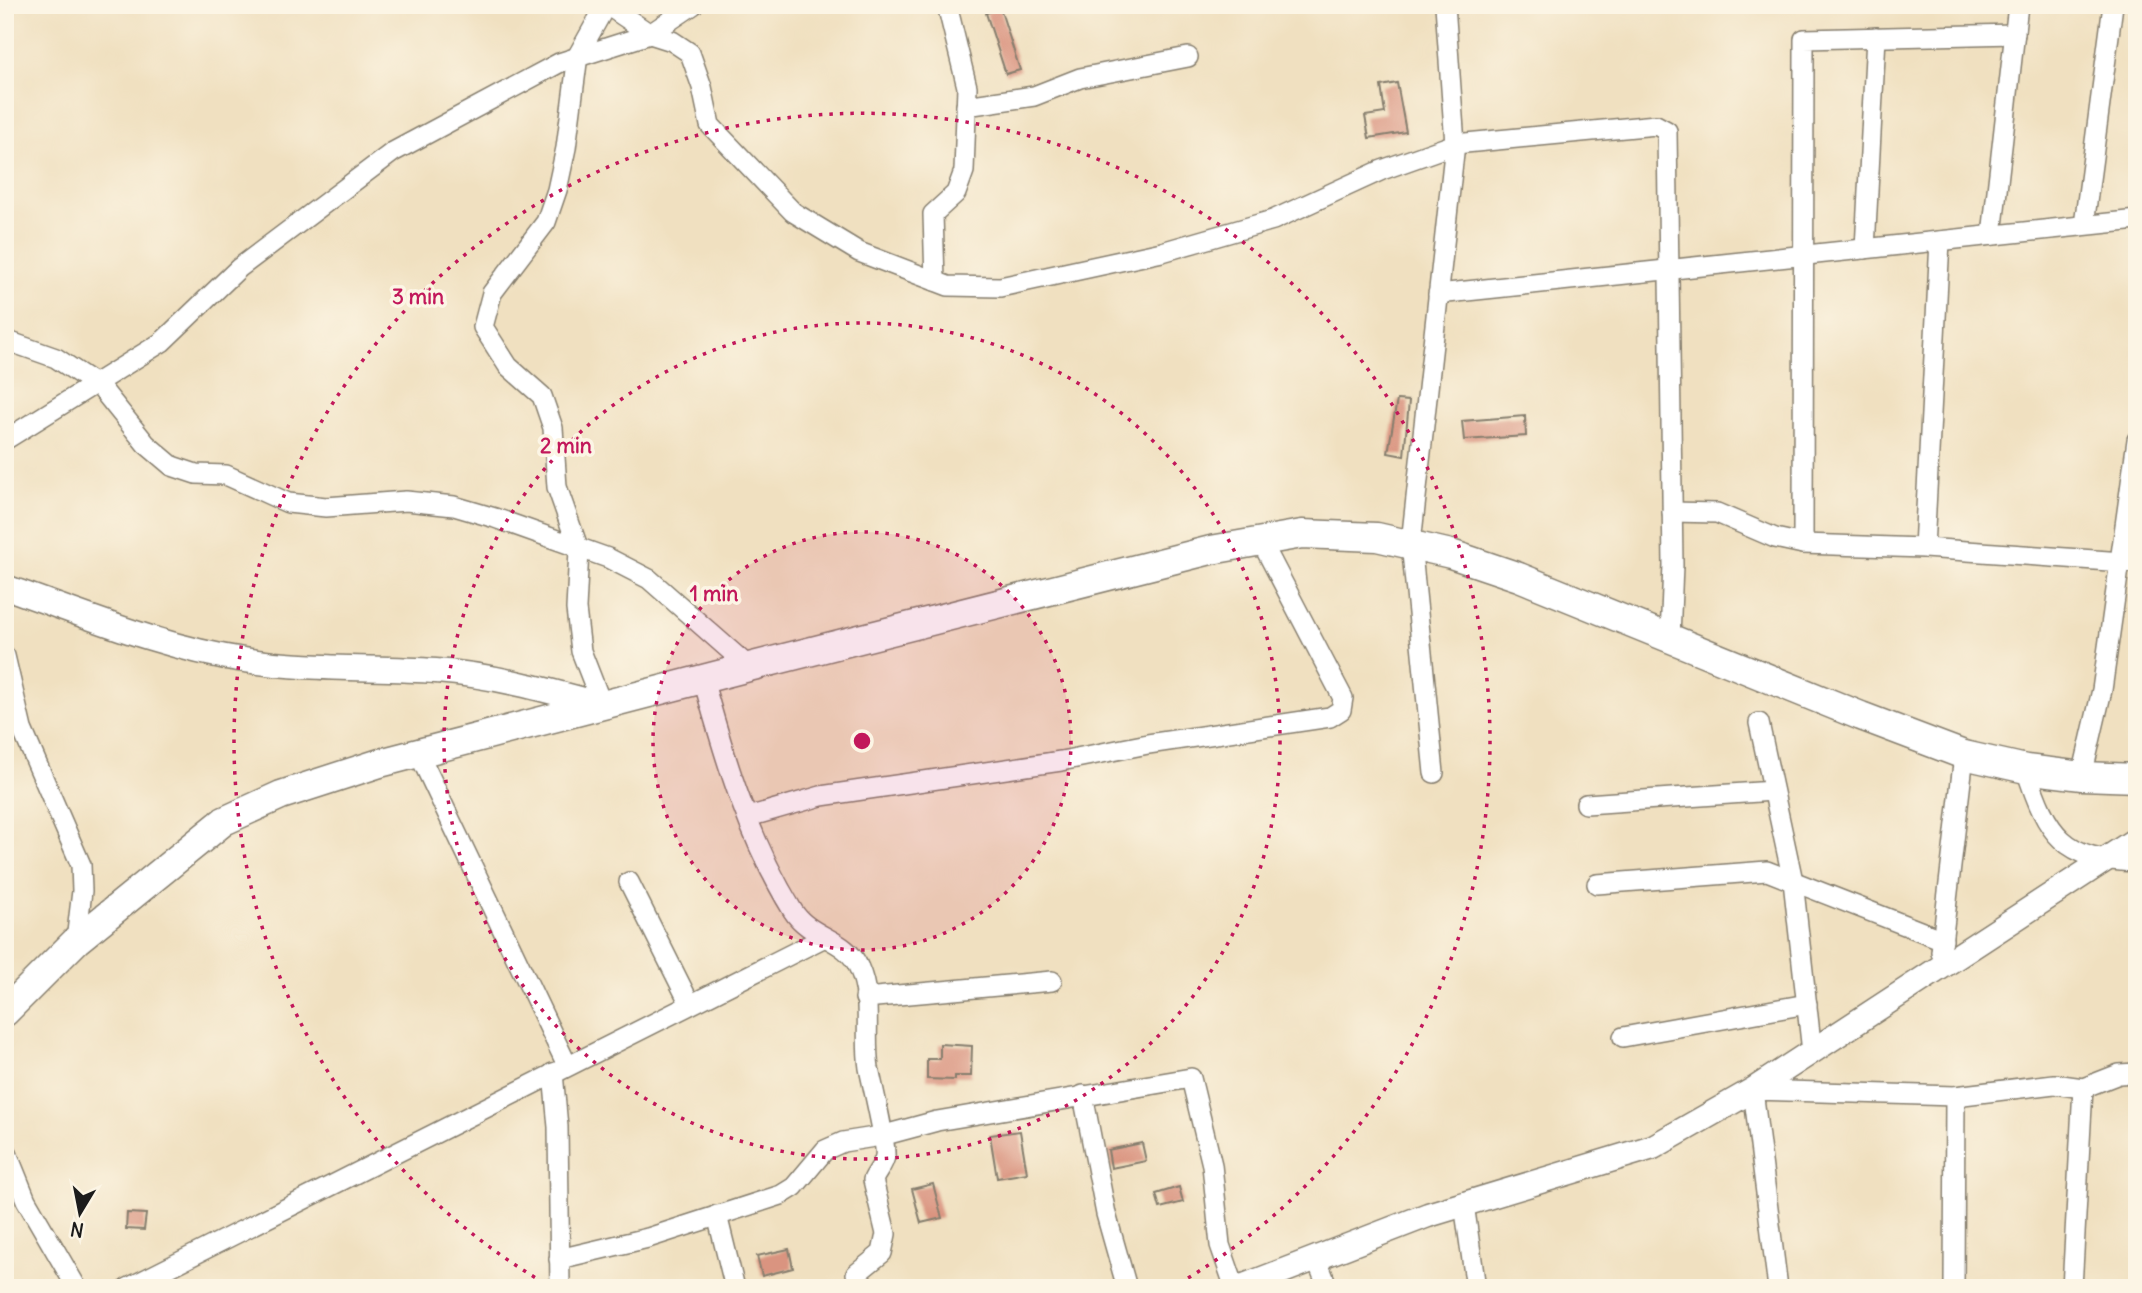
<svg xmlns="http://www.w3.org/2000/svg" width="2142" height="1293" font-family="Delius,sans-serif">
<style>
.building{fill:#da9480}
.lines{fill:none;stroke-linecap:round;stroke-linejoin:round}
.minor-casing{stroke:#867e6e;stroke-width:22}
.tertiary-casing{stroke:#867e6e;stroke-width:27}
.secondary-casing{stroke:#867e6e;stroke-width:31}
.minor{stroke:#fff;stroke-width:19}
.tertiary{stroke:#fff;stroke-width:24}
.secondary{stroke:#fff;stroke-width:28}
.ring{fill:none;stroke:#c2185b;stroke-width:3.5;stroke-dasharray:3.5 7}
.centre{fill:#c2185b;stroke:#fcf5e5;stroke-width:3.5}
.ring-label{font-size:21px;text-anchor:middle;font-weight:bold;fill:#c2185b;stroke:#fcf5e5;stroke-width:7;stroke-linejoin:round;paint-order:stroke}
</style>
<rect width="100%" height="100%" fill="#fcf5e5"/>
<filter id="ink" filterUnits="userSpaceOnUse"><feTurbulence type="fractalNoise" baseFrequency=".0143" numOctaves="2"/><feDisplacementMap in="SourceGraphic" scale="14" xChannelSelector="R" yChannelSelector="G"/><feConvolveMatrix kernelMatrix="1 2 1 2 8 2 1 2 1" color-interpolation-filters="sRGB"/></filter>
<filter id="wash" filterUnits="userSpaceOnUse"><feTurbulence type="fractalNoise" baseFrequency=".00686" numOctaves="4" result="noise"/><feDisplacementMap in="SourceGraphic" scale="28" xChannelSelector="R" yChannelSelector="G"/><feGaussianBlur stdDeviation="1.57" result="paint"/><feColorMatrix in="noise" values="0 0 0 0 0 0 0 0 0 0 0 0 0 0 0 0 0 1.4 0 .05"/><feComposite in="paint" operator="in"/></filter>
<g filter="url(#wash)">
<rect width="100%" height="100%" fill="#f0e0c0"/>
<g id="blocks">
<g class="building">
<path d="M1000 8 1020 70 1006 74 986 13Z"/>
<path d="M1397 83 1406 132 1369 138 1365 116 1385 113 1381 86Z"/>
<path d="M1397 400 1409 401 1404 456 1388 453Z"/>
<path d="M1525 416 1526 436 1464 440 1462 421Z"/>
<path d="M940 1044 972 1046 971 1076H955V1080L927 1079V1059H940Z"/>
<path d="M1020 1131 1027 1173 997 1178 990 1135Z"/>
<path d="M1142 1143 1146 1161 1111 1168 1108 1150Z"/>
<path d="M933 1184 942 1218 921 1223 912 1189Z"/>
<path d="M1179 1187 1183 1202 1160 1208 1156 1194Z"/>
<path d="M127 1213 146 1214 144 1230 126 1229Z"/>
<path d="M789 1249 793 1268 762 1276 757 1256Z"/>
</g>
</g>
</g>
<g filter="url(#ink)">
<use href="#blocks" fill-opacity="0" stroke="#867e6e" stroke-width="2"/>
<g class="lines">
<g class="minor-casing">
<g id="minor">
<path d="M607 5 650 34 672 41 690 53 702 87 710 125 793 212 859 252 948 286 1000 287 1162 252 1273 220 1382 170 1455 144 1656 125 1667 131 1673 565 1670 638"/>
<path d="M966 106 1034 96 1080 78 1188 57"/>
<path d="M2084 225 2113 5"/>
<path d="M1992 235 2018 5"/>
<path d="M1865 249 1876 37"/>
<path d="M935 281 933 214 956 193 964 171 967 87 947 5"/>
<path d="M1438 294 2137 220"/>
<path d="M5 340 56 358 101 388 146 444 172 466 196 474 226 475 288 503 326 507 406 501 454 506 495 518 608 558 649 579 749 667"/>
<path d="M5 440 162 342 239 268 393 152 559 63 650 34 693 5"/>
<path d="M1672 512 1717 513 1775 538 1803 544 1924 548 2137 563"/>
<path d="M1803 544 1804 39 2015 34"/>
<path d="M1924 548 1940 241"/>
<path d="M5 656 22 729 81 865 82 891 76 941"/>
<path d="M703 679C725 759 749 840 793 911 811 939 847 938 859 968 873 999 864 1035 869 1068 872 1083 887 1146 885 1156 884 1164 876 1173 873 1180L886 1234 882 1253 856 1274"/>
<path d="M602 705 581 651 576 609 579 550 557 487 553 428 542 396 508 366 483 327 492 293 546 222 557 190 566 148 578 55 606 5"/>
<path d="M1759 723 1793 881 1812 1052"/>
<path d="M419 754 567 1065"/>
<path d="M2026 769C2047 835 2063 860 2137 862"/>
<path d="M1434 773 1411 543 1455 144 1445 5"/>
<path d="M2082 776 2102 690 2137 440"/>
<path d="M1586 804 1773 791"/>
<path d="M748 817 821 796 1061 761 1148 744 1330 717 1341 710 1343 698 1260 539"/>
<path d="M629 882 690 1004"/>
<path d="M1597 884 1767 871 1943 940"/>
<path d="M1941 952 1964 755"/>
<path d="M865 998 1052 981"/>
<path d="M1623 1037 1807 1004"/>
<path d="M553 1073 558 1127 560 1288"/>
<path d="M1083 1095 1106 1214 1127 1288"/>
<path d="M5 1148 26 1200 77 1288"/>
<path d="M1464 1204 1476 1288"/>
<path d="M717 1215 735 1288"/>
<path d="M1316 1258 1328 1288"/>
<path d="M559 1259 648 1238 781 1195 794 1187 825 1150 843 1142 881 1136 937 1121 1191 1078 1212 1165 1220 1245 1235 1288"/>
<path d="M128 1288 823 938"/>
<path d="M1778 1288 1753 1090 1955 1096 2054 1084 2083 1088 2119 1074 2137 1073"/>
<path d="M1954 1288 1955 1096"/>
<path d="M2072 1288 2083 1088"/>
</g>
</g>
<g class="tertiary-casing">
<g id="tertiary">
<path d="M5 587C83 614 163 648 244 660 308 670 372 667 436 671 493 675 547 690 602 705"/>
<path d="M1239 1288 1428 1215 1653 1147 1753 1090 2137 839"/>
</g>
</g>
<g class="secondary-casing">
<path id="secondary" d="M5 1012 76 941 224 821 281 795 380 763 749 667 1211 550 1302 534 1377 537 1451 554 1519 577 1861 716 1964 755 2026 769 2082 776 2137 778"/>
</g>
<use href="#minor" class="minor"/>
<use href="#tertiary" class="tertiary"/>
<use href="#secondary" class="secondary"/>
</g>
</g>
<circle cx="862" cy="741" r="209" fill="#c2185b" fill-opacity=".12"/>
<g class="ring">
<circle cx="862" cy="741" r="209"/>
<circle cx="862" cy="741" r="418"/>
<path d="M553 1288A628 628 0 1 1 1171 1288"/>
</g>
<circle cx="862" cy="741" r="10" class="centre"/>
<g class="ring-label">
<text x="418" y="304">3 min</text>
<text x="566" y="453">2 min</text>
<text x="714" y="601">1 min</text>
</g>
<rect width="2142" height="1293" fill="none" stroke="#fcf5e5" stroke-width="28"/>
<g transform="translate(80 1213) rotate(190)" stroke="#fcf5e5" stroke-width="5" paint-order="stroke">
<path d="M0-5L12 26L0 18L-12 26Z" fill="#1c1c1c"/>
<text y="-10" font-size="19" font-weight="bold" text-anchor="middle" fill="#1c1c1c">N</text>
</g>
</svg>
